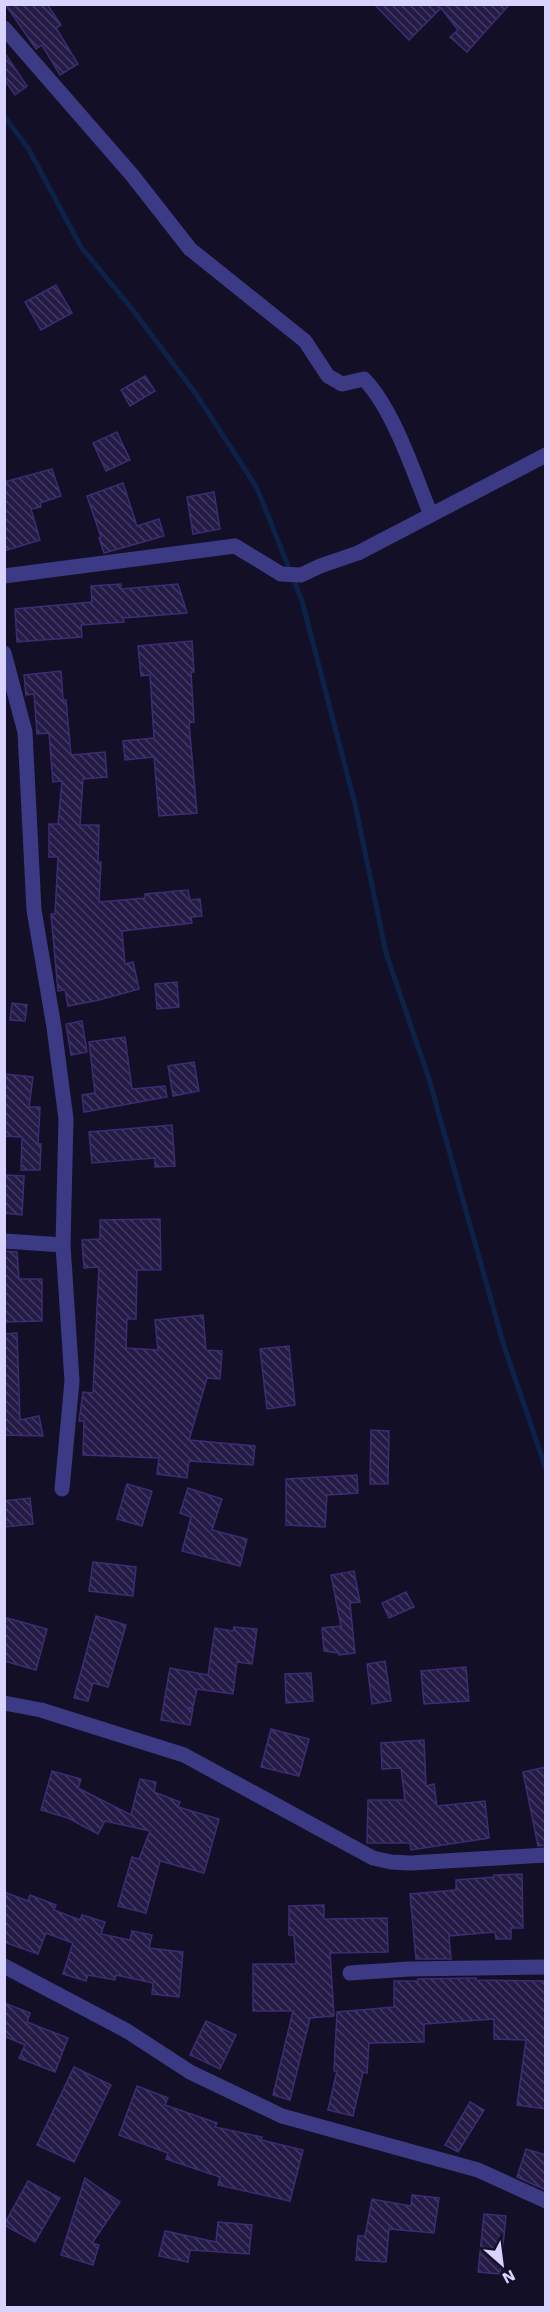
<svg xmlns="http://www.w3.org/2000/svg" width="550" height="2312" font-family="'Work Sans',sans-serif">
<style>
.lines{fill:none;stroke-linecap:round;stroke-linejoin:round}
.stream{stroke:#0c2248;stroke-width:5}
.building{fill:url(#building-back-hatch);stroke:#3b2d73;stroke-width:1.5}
.minor{stroke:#3d3a85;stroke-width:15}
</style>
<defs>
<pattern id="building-back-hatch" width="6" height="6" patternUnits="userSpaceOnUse" patternTransform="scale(1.5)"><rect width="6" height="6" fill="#241b47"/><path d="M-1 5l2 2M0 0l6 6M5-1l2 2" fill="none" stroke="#433b63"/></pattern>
</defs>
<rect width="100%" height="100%" fill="#130f26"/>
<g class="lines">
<path class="stream" d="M4 116 28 148 81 247 132 309 196 394 257 488 302 601 355 804 386 953 429 1079 504 1346 546 1469"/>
</g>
<g class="building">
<path d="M5 4H47L61 25 56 28 78 64 60 75 42 45 36 49Z"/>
<path d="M374 4H510L467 52 450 37 458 30 441 8 409 40Z"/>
<path d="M4 52 27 86 15 95 4 79Z"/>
<path d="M56 285 72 313 41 330 25 302Z"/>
<path d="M145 376 155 391 130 406 121 390Z"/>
<path d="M117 432 130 460 106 471 93 443Z"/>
<path d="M52 469 61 496 40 503 41 507 31 509 40 540 4 551V482Z"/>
<path d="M123 483 137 526 159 519 164 536 104 553 99 538 101 537 87 496Z"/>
<path d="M214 492 220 529 193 534 187 497Z"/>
<path d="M121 584V589L178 584 187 613 123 618 124 622 81 625 82 637 17 642 15 609 92 602 91 586Z"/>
<path d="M192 641 194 672H191L194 722 189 723 197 813 159 816 154 757 125 760 123 741 154 738 150 675 141 676 138 646Z"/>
<path d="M61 671 63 700H66L71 755 105 752 107 777 83 779 80 825H99L98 862H101L99 902 145 898V894L188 890 190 900 200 899 202 916 191 917 192 923 122 931 125 964 133 962 139 989 99 1000 68 1006 65 990 58 991 51 914H55L58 857H49V824H58L62 781 53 782 49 733 37 734 34 694 26 695 24 675Z"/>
<path d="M177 982 179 1007 157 1009 155 984Z"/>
<path d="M12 1003 27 1005 25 1021 10 1020Z"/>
<path d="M82 1021 87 1052 71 1055 66 1024Z"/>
<path d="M125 1037 132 1089 165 1086 167 1097 84 1112 82 1095 95 1093 89 1042Z"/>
<path d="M194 1062 199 1091 173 1096 168 1066Z"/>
<path d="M4 1074 33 1077 29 1107H40L38 1144H41L40 1170H21L22 1137 4 1136Z"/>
<path d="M172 1125 175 1166 155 1167V1158L92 1163 89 1132Z"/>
<path d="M4 1175 24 1176 22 1215 4 1213Z"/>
<path d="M160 1219 161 1270H137L136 1319H127L126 1348 158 1350 155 1320 203 1315 206 1350 222 1351 220 1379 207 1378 189 1440 255 1446 253 1465 189 1461 187 1478 157 1474 159 1458 83 1455 84 1421H79L83 1392 93 1393 99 1267 84 1268 82 1240 100 1239V1220Z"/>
<path d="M4 1251 17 1252 19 1279H42V1321L4 1322Z"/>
<path d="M17 1333 20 1420 39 1416 43 1436 4 1435V1334Z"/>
<path d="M289 1346 295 1405 267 1409 260 1349Z"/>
<path d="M371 1430 389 1431 388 1484H370Z"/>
<path d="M357 1475 358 1493 327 1495 325 1527 286 1525V1479Z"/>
<path d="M127 1484 152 1491 142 1526 117 1519Z"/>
<path d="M188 1488 222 1499 212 1530 247 1539 240 1566 182 1551 191 1517 180 1513Z"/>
<path d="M30 1498 33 1524 4 1527V1501Z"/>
<path d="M93 1562 136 1567 133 1596 89 1591Z"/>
<path d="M354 1571 360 1602 350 1603 355 1653 339 1655V1653L324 1651 322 1628 341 1626 331 1575Z"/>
<path d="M406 1592 414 1607 389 1618 382 1603Z"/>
<path d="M96 1616 126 1625 108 1687 93 1683 88 1701 74 1698Z"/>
<path d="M7 1618 47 1629 36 1670 4 1661V1628Z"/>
<path d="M234 1627 257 1629 252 1664 237 1662 233 1694 197 1689 193 1707 186 1708 193 1709 190 1725 161 1720 170 1668 208 1675 215 1628 233 1631Z"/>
<path d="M385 1661 391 1701 372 1704 367 1664Z"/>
<path d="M466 1667 469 1701 424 1704 421 1671Z"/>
<path d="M311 1673 313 1701 286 1703 285 1674Z"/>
<path d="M271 1729 309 1739 299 1776 261 1767Z"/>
<path d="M424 1740 426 1786 434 1784 437 1806 485 1801 489 1838 411 1850 410 1843H367L368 1800H405L401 1768 382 1769 381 1743Z"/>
<path d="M546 1767V1845L538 1846 523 1772Z"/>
<path d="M52 1771 81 1779 78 1788 131 1815 140 1779 156 1782 154 1792 180 1802 178 1807 219 1819 204 1873 160 1861 146 1913 118 1906 132 1857 139 1859 150 1831 105 1821 98 1834 68 1818 41 1810Z"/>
<path d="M522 1874 523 1928H511V1939H496L495 1932 449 1936 451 1959H416L410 1894 456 1890V1880L494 1877V1875Z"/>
<path d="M4 1892 28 1901 30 1895 56 1905 54 1910 80 1920 82 1915 105 1922 101 1934 130 1940 132 1931 152 1935 149 1948 183 1952 179 1997 152 1994 153 1983 116 1975 115 1980 88 1975 86 1981 63 1974 73 1943 46 1933 38 1954 4 1942Z"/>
<path d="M324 1905V1919L387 1918 388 1952 330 1953 334 2016 310 2018 290 2100 273 2095 293 2011H253V1964H296L294 1935H289V1906Z"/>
<path d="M476 1978V1980L546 1981V2109L517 2105 526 2040 494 2039V2019L424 2024V2042L369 2043 367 2073 363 2072 353 2116 328 2110 337 2071H334L337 2012 394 2007V1981H418V1979Z"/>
<path d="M4 2003 30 2013 27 2022 68 2038 55 2072 19 2058 25 2045 4 2036Z"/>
<path d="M206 2021 236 2035 220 2069 190 2055Z"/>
<path d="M74 2067 111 2085 74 2162 37 2145Z"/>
<path d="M137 2086 168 2098 165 2105 217 2123 215 2127 262 2137 261 2140 303 2150 290 2201 218 2185 220 2177 166 2159 168 2153 119 2135Z"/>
<path d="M470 2102 484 2110 458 2152 445 2145Z"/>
<path d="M526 2149 546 2155V2190L517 2177Z"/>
<path d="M85 2178 120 2202 92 2243 99 2245 93 2265 61 2255Z"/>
<path d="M28 2181 60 2198 35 2242 4 2225Z"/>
<path d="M412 2195 439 2198 434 2233 389 2229 386 2262 356 2260 358 2236H365L372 2199 411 2206Z"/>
<path d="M484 2214 506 2216 500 2274 478 2272Z"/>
<path d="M218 2222 252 2225 249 2254 190 2250 188 2262 159 2256 165 2231 216 2242Z"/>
</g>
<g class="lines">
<g class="minor">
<path d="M4 28 132 175 190 249 305 341 328 376 342 384 364 379C394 410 414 474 431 515"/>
<path d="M4 576 235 546 281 574 301 575 320 566 358 553 546 455"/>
<path d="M4 653 25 732 34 910 54 1027 66 1119 63 1245 72 1381 62 1489"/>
<path d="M4 1241 63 1245"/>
<path d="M4 1703 41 1710 184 1755 373 1858 391 1862 411 1863 546 1855"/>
<path d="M4 1966 127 2031 190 2072 282 2116 478 2170 546 2201"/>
<path d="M350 1973 409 1969 546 1967"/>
</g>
</g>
<rect width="550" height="2312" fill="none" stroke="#d9d4ff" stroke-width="12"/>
<g transform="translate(502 2264) rotate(152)" stroke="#130f26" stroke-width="4.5" paint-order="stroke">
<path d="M0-4.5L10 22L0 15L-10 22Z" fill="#d9d4ff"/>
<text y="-9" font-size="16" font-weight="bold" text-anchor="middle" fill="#d9d4ff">N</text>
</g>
</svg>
